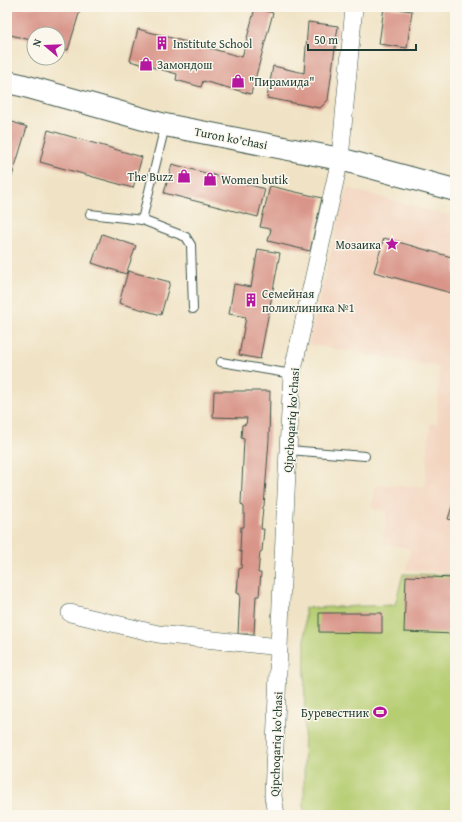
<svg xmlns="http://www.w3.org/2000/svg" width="462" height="822" font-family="'Gentium Book Plus',serif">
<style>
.built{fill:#f3d4bf}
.green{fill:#b6cd72;stroke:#6a8553}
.building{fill:#d99589}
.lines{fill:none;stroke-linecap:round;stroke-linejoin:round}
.lane-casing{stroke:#3e564a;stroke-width:10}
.street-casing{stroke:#3e564a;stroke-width:18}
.secondary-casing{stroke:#3e564a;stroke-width:24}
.lane{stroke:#fff;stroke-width:8}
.street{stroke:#fff;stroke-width:17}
.secondary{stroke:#fff;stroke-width:22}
.labels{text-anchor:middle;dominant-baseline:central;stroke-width:3;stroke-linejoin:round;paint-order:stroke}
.poi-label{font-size:12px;fill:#1f3d34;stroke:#fbf7ec;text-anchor:start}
.street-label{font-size:12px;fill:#1f3d34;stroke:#fbf7ec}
</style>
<rect width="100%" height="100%" fill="#fbf7ec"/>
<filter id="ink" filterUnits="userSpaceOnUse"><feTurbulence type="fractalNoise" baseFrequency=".025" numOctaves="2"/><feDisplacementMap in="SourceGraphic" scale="8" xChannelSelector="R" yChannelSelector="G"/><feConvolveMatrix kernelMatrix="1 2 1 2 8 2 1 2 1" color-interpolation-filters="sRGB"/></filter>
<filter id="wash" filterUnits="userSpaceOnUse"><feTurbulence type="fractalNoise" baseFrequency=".012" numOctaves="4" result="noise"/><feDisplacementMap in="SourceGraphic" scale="16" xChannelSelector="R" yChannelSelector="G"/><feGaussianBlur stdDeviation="0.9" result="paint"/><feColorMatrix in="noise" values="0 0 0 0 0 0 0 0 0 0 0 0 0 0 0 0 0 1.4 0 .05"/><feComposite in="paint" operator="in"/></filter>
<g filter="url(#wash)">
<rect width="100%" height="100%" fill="#f0e3c5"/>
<path class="built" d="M347 188 455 217V573L406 570 410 549 383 543 387 511 372 509 375 485 425 487 430 424 437 423 439 367 308 344Z"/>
<path class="green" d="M403 574 455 575V815H304L305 608 395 605Z"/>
<g id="blocks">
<g class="building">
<path d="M7 7H81L68 50 58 47V34H34V41L7 34Z"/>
<path d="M384 7 412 11 407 48 379 44Z"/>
<path d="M255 8 273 13 251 94 203 81 201 87 176 80 177 74 130 61 138 29 242 57Z"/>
<path d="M308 22 338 26 328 100 320 108 267 98 273 66 304 73Z"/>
<path d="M7 120 27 127 7 193Z"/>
<path d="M48 130 142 157 133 188 40 162Z"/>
<path d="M172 164 265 189 258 217 164 193Z"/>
<path d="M270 186 322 198 310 251 268 241 271 229 260 227Z"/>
<path d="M102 234 136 246 126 274 92 263Z"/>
<path d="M384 238 455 258V294L374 272Z"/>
<path d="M258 249 280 253 260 359 239 355 246 317 229 314 234 284 251 287Z"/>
<path d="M128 271 170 282 161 315 119 303Z"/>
<path d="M214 391H270L269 440 264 506 263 507 261 529H264L262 551 260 552 258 573H261L259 596H256L254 634H238L240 594 237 593 239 569 241 568 242 552H240L241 527H244V507L241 504 244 439 241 438 242 425 246 424 247 418 213 417Z"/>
<path d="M455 496V521L448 519Z"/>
<path d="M406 576 455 578V634L404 632Z"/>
<path d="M319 613H382V633L319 632Z"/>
</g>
</g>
</g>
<g filter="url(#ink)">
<use href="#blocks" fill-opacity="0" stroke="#3e564a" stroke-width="1"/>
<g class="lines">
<g class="lane-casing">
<g id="lane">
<path d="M90 214 142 220 165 126"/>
<path d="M142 220 186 237 191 245 193 309"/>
<path d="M221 362 292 374"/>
<path d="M288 450 365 456"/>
</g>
</g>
<g class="street-casing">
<g id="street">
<path d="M70 613 158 634 279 647"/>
<path d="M276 815 273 796 279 647 288 450 292 374 340 159 354 7"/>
</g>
</g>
<g class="secondary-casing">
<path id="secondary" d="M7 82 21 85 165 125 340 159 455 190"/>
</g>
<use href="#lane" class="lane"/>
<use href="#street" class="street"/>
<use href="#secondary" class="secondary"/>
</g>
</g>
<defs>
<g id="building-bare" transform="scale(1.08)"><path d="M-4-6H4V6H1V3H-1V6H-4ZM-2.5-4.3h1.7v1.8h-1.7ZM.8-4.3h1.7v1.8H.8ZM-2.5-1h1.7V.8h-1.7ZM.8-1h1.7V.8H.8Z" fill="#b5179e" stroke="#fbf7ec" stroke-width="2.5" paint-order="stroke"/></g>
<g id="shop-bare" transform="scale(1.08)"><path d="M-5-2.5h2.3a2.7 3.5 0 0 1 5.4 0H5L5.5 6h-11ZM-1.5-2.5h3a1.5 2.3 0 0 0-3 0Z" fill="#b5179e" stroke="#fbf7ec" stroke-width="2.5" paint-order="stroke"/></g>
<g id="sight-bare" transform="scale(1.08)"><path d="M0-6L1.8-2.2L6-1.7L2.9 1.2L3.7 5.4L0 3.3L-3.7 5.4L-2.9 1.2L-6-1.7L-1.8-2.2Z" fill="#b5179e" stroke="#fbf7ec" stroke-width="2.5" paint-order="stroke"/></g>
<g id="stadium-bare" transform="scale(1.08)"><path d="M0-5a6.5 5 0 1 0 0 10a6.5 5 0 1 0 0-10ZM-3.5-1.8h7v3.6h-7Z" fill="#b5179e" stroke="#fbf7ec" stroke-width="2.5" paint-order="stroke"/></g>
</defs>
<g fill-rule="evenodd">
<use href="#building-bare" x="162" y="43"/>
<use href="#shop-bare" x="146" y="64"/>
<use href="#shop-bare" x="238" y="81"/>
<use href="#shop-bare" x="184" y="176"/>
<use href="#shop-bare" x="210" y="179"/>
<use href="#sight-bare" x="392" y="244"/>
<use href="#building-bare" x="251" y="300"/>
<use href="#stadium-bare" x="380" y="712"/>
</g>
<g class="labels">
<g class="poi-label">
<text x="173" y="43">Institute School</text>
<text x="157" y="64">Замондош</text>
<text x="249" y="81">"Пирамида"</text>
<text x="173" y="176" text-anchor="end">The Buzz</text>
<text x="221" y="179">Women butik</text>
<text x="381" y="244" text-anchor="end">Мозаика</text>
<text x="262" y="293">Семейная<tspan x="262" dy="14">поликлиника №1</tspan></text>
<text x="369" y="712" text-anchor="end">Буревестник</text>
</g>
<g class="street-label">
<text transform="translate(231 138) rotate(11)">Turon ko'chasi</text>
<text transform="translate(291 420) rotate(-86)">Qipchoqariq ko'chasi</text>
<text transform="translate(276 744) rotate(-88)">Qipchoqariq ko'chasi</text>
</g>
</g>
<rect width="462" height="822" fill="none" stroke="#fbf7ec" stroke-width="24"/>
<g transform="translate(46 46) rotate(289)"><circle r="19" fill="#fbf7ec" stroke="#a3ada2"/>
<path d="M0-3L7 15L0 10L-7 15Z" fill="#b5179e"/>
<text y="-6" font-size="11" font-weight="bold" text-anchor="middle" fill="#1f3d34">N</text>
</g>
<path d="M308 44v6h108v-6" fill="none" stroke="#1f3d34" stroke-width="2"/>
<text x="314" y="44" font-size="12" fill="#1f3d34" stroke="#fbf7ec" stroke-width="3" paint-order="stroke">50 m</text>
</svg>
